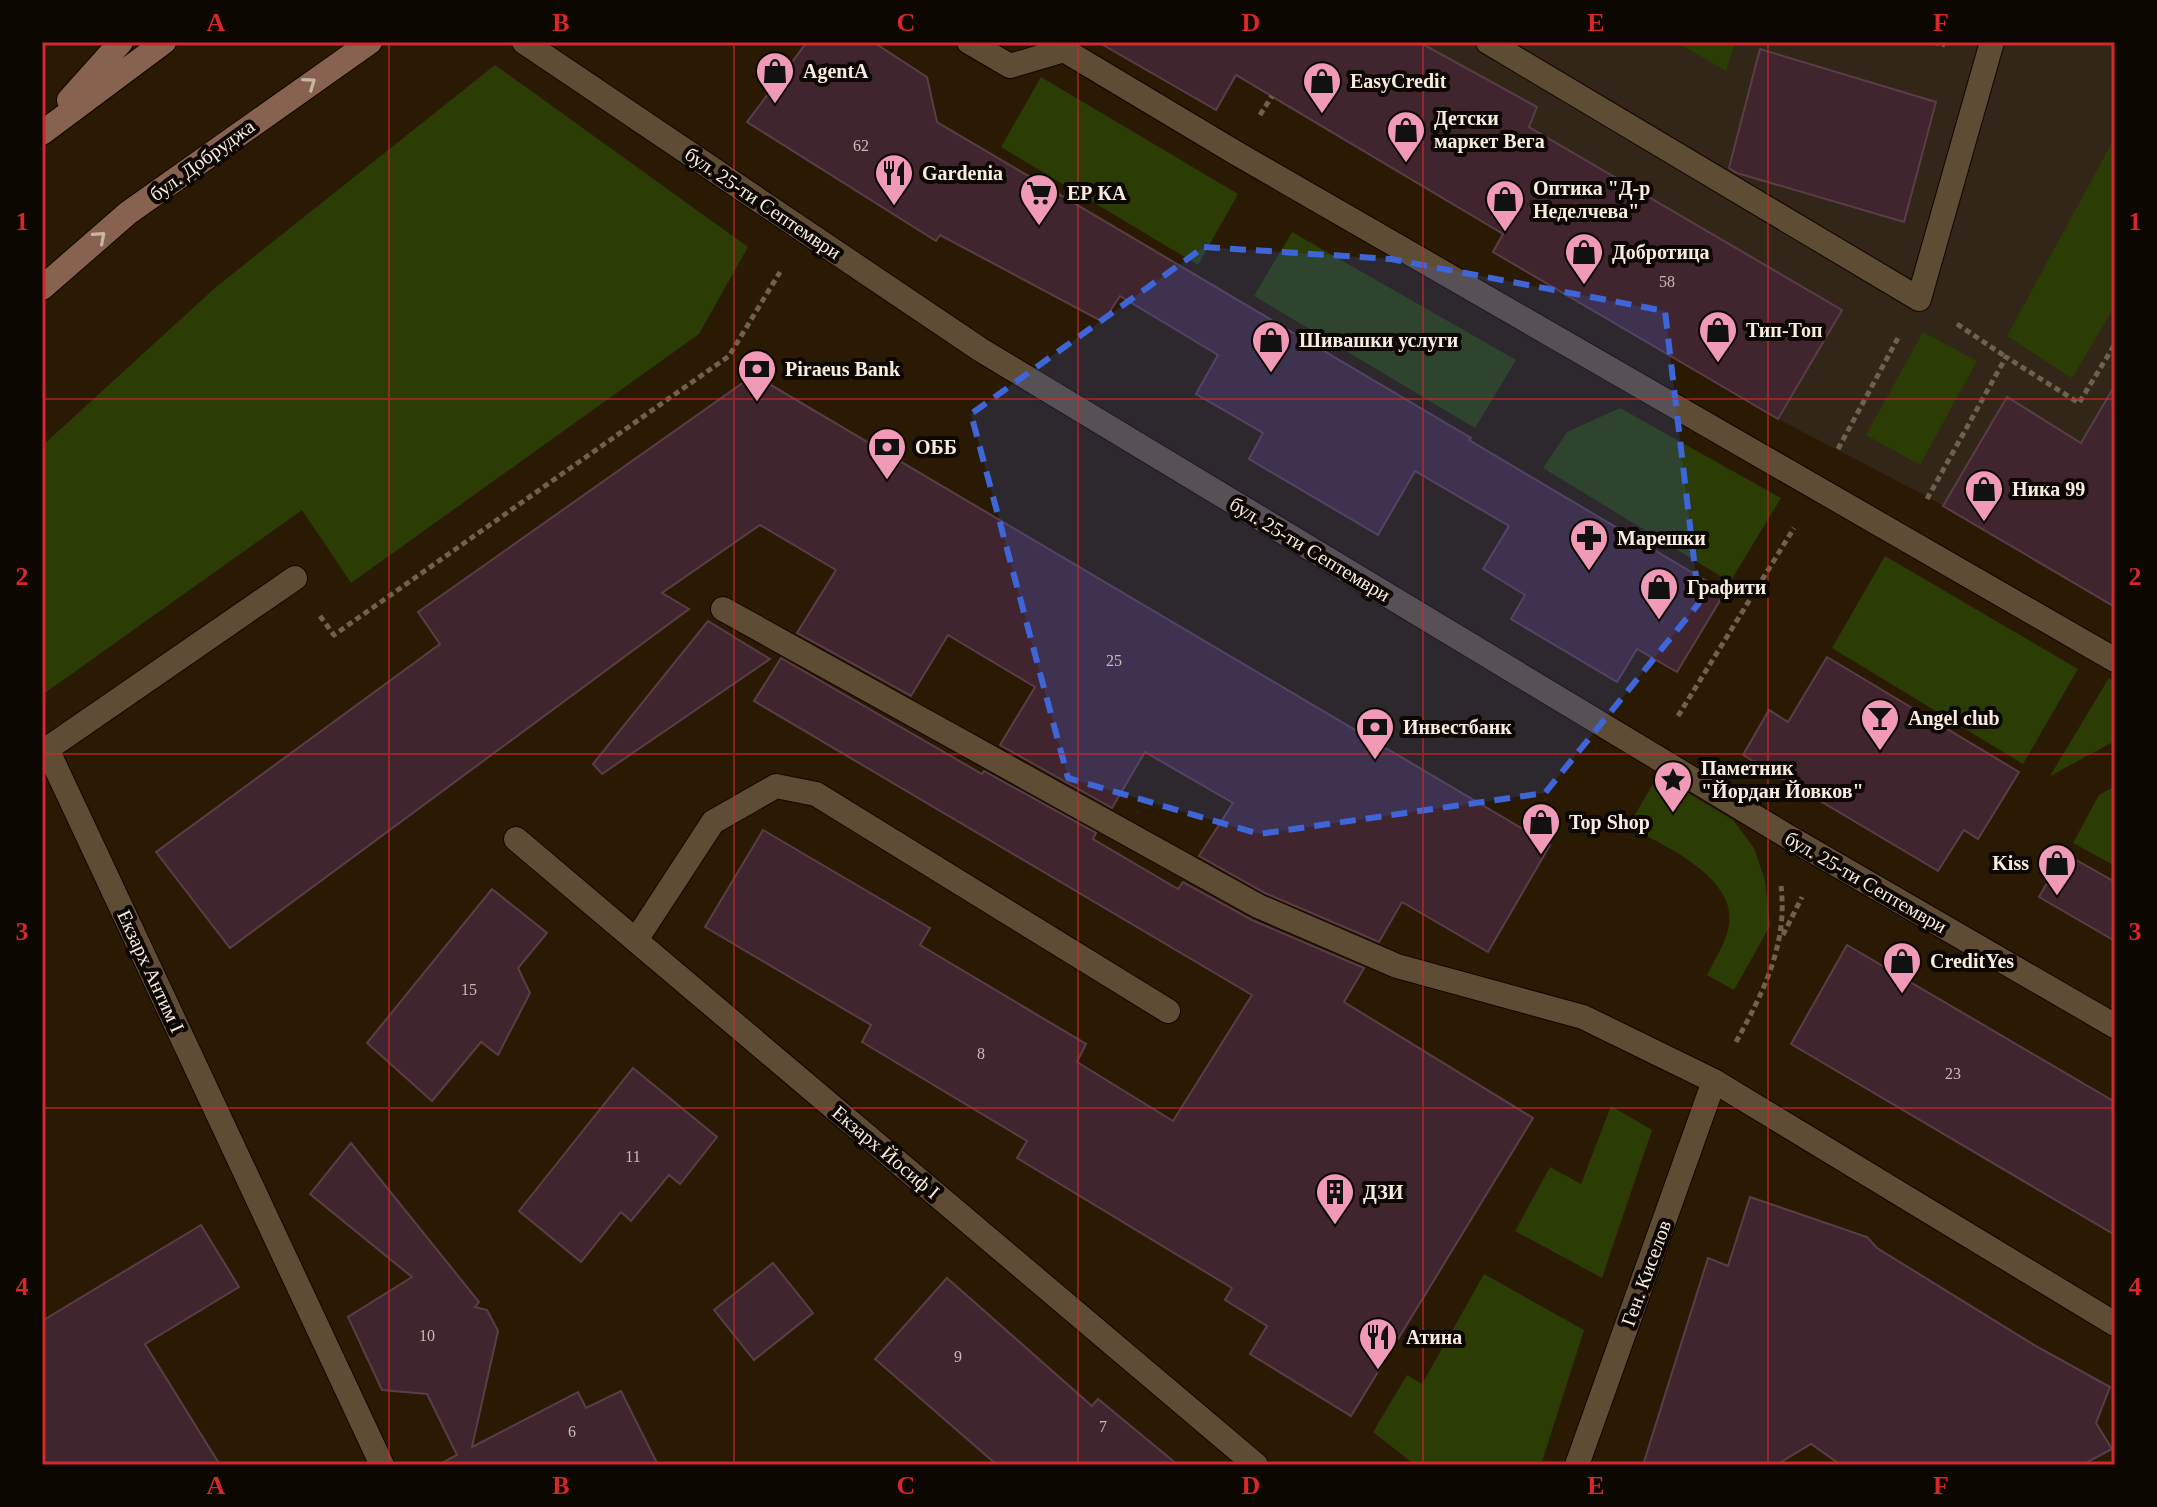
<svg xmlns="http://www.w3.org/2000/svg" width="2157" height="1507" font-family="'Times New Roman',serif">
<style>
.commercial{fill:#322618}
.green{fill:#2b3c05}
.building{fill:#40252f;stroke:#5a3d47;stroke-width:2}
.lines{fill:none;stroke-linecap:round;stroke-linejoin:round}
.service-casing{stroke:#120500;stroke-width:26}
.pedestrian-casing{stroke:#120500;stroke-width:26}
.minor-casing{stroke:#120500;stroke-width:26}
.secondary-casing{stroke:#120500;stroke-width:26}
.path{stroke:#6f614e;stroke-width:5;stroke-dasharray:6 4;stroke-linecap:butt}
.service{stroke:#5e4c35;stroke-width:24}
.pedestrian{stroke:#5e4c35;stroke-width:24}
.minor{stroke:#5e4c35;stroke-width:24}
.secondary{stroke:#86624f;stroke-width:24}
.oneway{stroke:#cab5a5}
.marked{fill:#3e66d9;fill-opacity:0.2;stroke:#3e66d9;stroke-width:6;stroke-dasharray:16 10;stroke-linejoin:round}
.grid{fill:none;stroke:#d62828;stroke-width:2;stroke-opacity:0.55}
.labels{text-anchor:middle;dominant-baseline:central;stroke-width:8;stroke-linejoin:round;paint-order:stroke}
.number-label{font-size:16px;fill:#c9bab3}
.poi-label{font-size:20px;font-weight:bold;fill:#f7ecdf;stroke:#0d0701;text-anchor:start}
.street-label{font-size:20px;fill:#f7ecdf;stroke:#0d0701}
.neatline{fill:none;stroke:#d62828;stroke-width:3}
.grid-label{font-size:26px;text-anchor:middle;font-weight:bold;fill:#d62828}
</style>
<rect width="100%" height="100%" fill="#2a1a04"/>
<path class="commercial" d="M1100 42H2115V607L1928 497 1778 419 1493 252 1502 234 1236 76 1216 110Z"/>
<g class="green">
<path d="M1676 42H1735L1726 71Z"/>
<path d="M495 65 748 247 699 334 351 583 302 510 42 695V446L216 287Z"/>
<path d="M1041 77 1238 194 1198 265 1001 147Z"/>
<path d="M2115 137V306L2072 378 2007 336Z"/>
<path d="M1292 232 1516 360 1475 428 1254 296Z"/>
<path d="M1923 332 1977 361 1920 465 1866 435Z"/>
<path d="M1620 408 1781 498 1730 582 1543 468 1567 432Z"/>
<path d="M1885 556 2078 669 2023 764 1832 648Z"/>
<path d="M2109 678 2115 682V741L2050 776Z"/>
<path d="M1658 775 1733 820 1754 848 1765 880 1770 926 1734 990 1707 975C1714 961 1724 945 1728 930 1742 879 1664 845 1628 827Z"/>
<path d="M2115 786V866L2073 843 2099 795Z"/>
<path d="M1611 1106 1652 1130 1602 1278 1515 1231 1550 1167 1581 1184Z"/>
<path d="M1484 1274 1584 1330 1541 1465H1415L1373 1432 1407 1375 1422 1384Z"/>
</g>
<g class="building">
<path d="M807 42H873L927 77 937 122 1471 438 1469 440 1725 592 1677 672 1637 649 1617 682 1511 619 1525 595 1483 569 1509 526 1415 471 1378 535 1249 459 1263 433 1196 394 1218 355 1120 296 1103 322 940 235 936 241 747 122Z"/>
<path d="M1098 42H1419L1537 107 1529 127 1842 310 1778 419 1493 252 1503 234 1236 75 1216 110Z"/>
<path d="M1760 49 1936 102 1904 222 1737 173 1729 168Z"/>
<path d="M754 375 1550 845 1488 952 1402 902 1379 942 1265 893 1199 856 1233 803 1145 752 1112 808 1000 745 1035 687 948 635 911 696 797 633 836 570 760 525 662 593 689 609 230 948 156 852 440 644 418 612Z"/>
<path d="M2115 385V607L1943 506 2007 397 2081 443Z"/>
<path d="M708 621 770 659 602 774 593 764Z"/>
<path d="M1827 657 2019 772 1978 839 1964 830 1938 871 1743 755 1769 710 1788 722Z"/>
<path d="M781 658 982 774 984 771 1096 833 1093 839 1178 889 1183 882 1252 920 1364 968 1344 1002 1533 1118 1351 1416 1250 1354 1267 1326 1225 1300 1232 1288 1017 1158 1027 1141 862 1042 871 1025 705 927 763 830 930 928 920 945 1086 1044 1077 1062 1173 1121 1252 995 754 701Z"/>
<path d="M2064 853 2115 882V941L2039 897Z"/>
<path d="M492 889 547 933 518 968 530 993 498 1055 481 1042 432 1101 367 1043Z"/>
<path d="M1847 945 2115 1102V1235L1791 1044Z"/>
<path d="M633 1068 717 1137 680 1184 669 1175 631 1221 621 1212 581 1262 519 1211Z"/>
<path d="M351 1143 479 1302 475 1307 487 1310 498 1331 472 1447 578 1392 586 1408 621 1391 658 1465H438L457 1455 427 1394 382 1390 348 1317 412 1277 310 1194Z"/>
<path d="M1750 1197 1867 1237 1877 1248 2034 1345 2110 1387 2096 1423 2112 1449 2082 1465H1841L1811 1444 1776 1465H1643L1708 1258 1728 1266Z"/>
<path d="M201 1225 239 1287 145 1344 220 1465H42V1321Z"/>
<path d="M773 1263 813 1313 754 1360 714 1310Z"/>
<path d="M947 1278 1092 1406 1098 1399 1178 1465H997L875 1359Z"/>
</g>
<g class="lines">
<g class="service-casing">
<g id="service">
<path d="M1488 42 1919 299 1992 42"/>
<path d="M723 609 1258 906 1397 966 1583 1017 1714 1081 2115 1324"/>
<path d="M636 940 713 822 776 786 816 794 1168 1011"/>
</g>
</g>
<g class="pedestrian-casing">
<g id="pedestrian">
<path d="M524 42 981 350 1787 836 2115 1026"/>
<path d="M969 42 1010 66 1064 50 1236 153 2115 660"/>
</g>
</g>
<g class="minor-casing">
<g id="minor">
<path d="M295 578 47 749 382 1465"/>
<path d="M516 839 1256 1465"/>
<path d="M1577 1465 1714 1081"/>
</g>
</g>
<g class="secondary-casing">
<g id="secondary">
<path d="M69 100 121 42"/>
<path d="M42 133 164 42"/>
<path d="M42 288 128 213 370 42"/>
</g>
</g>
<g class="path">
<path d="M1933 42 1945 45"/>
<path d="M1260 115 1272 96"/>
<path d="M1957 324 2006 357"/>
<path d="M1838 449 1898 338"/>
<path d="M1927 499 2006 357 2079 403 2115 344"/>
<path d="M320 616 334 635 729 356 780 272"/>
<path d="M1678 716 1794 528"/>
<path d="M1783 935 1802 897"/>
<path d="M1736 1042C1763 993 1788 944 1781 886"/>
</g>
<use href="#service" class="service"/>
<use href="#pedestrian" class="pedestrian"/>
<use href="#minor" class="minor"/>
<use href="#secondary" class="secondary"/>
</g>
<defs><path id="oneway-chevron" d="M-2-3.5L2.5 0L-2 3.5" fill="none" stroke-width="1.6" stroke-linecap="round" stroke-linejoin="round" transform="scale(2)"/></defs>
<g class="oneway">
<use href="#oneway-chevron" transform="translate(310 83) rotate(-35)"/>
<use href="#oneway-chevron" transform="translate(100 237) rotate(-41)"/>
</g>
<path class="marked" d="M1204 247 1391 259 1665 311 1699 603 1545 793 1259 834 1068 778 971 414Z"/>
<path class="grid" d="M389 42V1465M734 42V1465M1078 42V1465M1423 42V1465M1768 42V1465M42 399H2115M42 754H2115M42 1108H2115"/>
<defs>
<g id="shop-pin" transform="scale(2)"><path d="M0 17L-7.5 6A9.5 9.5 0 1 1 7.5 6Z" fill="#f09ab7" stroke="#0d0701"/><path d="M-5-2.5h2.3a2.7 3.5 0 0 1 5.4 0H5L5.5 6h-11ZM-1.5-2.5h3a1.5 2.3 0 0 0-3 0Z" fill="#111"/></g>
<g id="restaurant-pin" transform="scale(2)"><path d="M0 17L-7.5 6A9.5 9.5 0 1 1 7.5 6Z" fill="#f09ab7" stroke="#0d0701"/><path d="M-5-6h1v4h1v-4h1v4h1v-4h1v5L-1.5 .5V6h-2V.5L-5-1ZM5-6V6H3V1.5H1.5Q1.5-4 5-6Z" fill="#111"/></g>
<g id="supermarket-pin" transform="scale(2)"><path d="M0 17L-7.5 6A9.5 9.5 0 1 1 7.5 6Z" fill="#f09ab7" stroke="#0d0701"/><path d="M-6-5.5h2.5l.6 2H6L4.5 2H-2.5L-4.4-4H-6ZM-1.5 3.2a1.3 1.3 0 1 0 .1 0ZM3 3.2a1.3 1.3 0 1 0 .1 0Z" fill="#111"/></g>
<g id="bank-pin" transform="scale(2)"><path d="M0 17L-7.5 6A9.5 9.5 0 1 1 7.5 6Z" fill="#f09ab7" stroke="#0d0701"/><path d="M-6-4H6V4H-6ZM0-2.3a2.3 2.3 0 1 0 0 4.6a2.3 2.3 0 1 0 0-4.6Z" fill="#111"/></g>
<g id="pharmacy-pin" transform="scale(2)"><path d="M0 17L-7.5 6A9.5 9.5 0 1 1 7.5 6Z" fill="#f09ab7" stroke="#0d0701"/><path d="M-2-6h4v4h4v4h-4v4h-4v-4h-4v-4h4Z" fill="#111"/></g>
<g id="bar-pin" transform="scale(2)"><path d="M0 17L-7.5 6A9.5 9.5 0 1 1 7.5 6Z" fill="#f09ab7" stroke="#0d0701"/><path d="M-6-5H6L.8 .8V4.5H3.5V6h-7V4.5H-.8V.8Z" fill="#111"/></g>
<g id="sight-pin" transform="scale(2)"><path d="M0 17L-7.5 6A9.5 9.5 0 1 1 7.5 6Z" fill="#f09ab7" stroke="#0d0701"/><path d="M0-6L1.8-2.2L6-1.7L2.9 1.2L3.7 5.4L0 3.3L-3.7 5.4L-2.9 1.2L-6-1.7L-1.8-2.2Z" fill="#111"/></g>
<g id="building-pin" transform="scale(2)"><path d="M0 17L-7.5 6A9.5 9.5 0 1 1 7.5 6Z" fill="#f09ab7" stroke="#0d0701"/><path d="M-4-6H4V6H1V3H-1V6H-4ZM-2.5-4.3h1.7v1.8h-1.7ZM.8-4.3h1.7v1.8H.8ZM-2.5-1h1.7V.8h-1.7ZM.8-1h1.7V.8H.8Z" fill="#111"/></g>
</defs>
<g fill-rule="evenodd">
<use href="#shop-pin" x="775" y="71"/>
<use href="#shop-pin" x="1322" y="81"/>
<use href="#shop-pin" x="1406" y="130"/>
<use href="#restaurant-pin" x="894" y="173"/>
<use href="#supermarket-pin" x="1039" y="193"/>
<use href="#shop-pin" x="1505" y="199"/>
<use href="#shop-pin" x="1584" y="252"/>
<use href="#shop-pin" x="1718" y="330"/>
<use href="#shop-pin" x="1271" y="340"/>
<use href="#bank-pin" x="757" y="369"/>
<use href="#bank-pin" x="887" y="447"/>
<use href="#shop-pin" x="1984" y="489"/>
<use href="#pharmacy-pin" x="1589" y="538"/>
<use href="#shop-pin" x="1659" y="587"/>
<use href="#bar-pin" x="1880" y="718"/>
<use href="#bank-pin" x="1375" y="727"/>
<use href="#sight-pin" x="1673" y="780"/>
<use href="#shop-pin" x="1541" y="822"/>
<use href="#shop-pin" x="2057" y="863"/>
<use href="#shop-pin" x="1902" y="961"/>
<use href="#building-pin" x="1335" y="1192"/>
<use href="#restaurant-pin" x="1378" y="1337"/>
</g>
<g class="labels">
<g class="number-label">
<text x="861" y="145">62</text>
<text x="1667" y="281">58</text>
<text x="1114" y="660">25</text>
<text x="469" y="989">15</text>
<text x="981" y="1053">8</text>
<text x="1953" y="1073">23</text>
<text x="633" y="1156">11</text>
<text x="427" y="1335">10</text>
<text x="958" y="1356">9</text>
<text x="1103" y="1426">7</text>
<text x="572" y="1431">6</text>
</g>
<g class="poi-label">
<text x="803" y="71">AgentA</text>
<text x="1350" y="81">EasyCredit</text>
<text x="1434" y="118">Детски<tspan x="1434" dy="23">маркет Вега</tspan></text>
<text x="922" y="173">Gardenia</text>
<text x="1533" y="188">Оптика "Д-р<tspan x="1533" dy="23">Неделчева"</tspan></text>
<text x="1067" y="193">ЕР КА</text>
<text x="1612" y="252">Добротица</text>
<text x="1746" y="330">Тип-Топ</text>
<text x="1299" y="340">Шивашки услуги</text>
<text x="785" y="369">Piraeus Bank</text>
<text x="915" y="447">ОББ</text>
<text x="2012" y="489">Ника 99</text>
<text x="1617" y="538">Марешки</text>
<text x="1687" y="587">Графити</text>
<text x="1908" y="718">Angel club</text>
<text x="1403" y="727">Инвестбанк</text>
<text x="1701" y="768">Паметник<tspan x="1701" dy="23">"Йордан Йовков"</tspan></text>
<text x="1569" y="822">Top Shop</text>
<text x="2029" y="863" text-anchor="end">Kiss</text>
<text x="1930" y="961">CreditYes</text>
<text x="1363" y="1192">ДЗИ</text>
<text x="1406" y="1337">Атина</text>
</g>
<g class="street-label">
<text transform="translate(202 160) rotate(-36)">бул. Добруджа</text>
<text transform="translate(763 203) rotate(34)">бул. 25-ти Септември</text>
<text transform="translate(1310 549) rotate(31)">бул. 25-ти Септември</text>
<text transform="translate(1866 882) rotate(30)">бул. 25-ти Септември</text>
<text transform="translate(151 971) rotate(65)">Екзарх Антим I</text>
<text transform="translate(886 1152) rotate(40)">Екзарх Йосиф I</text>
<text transform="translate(1646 1273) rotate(-70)">Ген. Киселов</text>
</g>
</g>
<rect width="2157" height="1507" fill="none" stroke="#0d0701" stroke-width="88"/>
<rect x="44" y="44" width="2069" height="1419" class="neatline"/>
<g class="grid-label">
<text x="216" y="31">A</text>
<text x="561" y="31">B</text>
<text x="906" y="31">C</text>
<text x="1251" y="31">D</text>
<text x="1596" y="31">E</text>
<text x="1941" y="31">F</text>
<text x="22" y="230">1</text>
<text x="2135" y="230">1</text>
<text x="22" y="585">2</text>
<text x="2135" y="585">2</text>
<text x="22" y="940">3</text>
<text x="2135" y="940">3</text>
<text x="22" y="1295">4</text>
<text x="2135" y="1295">4</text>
<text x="216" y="1494">A</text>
<text x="561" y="1494">B</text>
<text x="906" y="1494">C</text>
<text x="1251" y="1494">D</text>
<text x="1596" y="1494">E</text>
<text x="1941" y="1494">F</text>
</g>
</svg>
